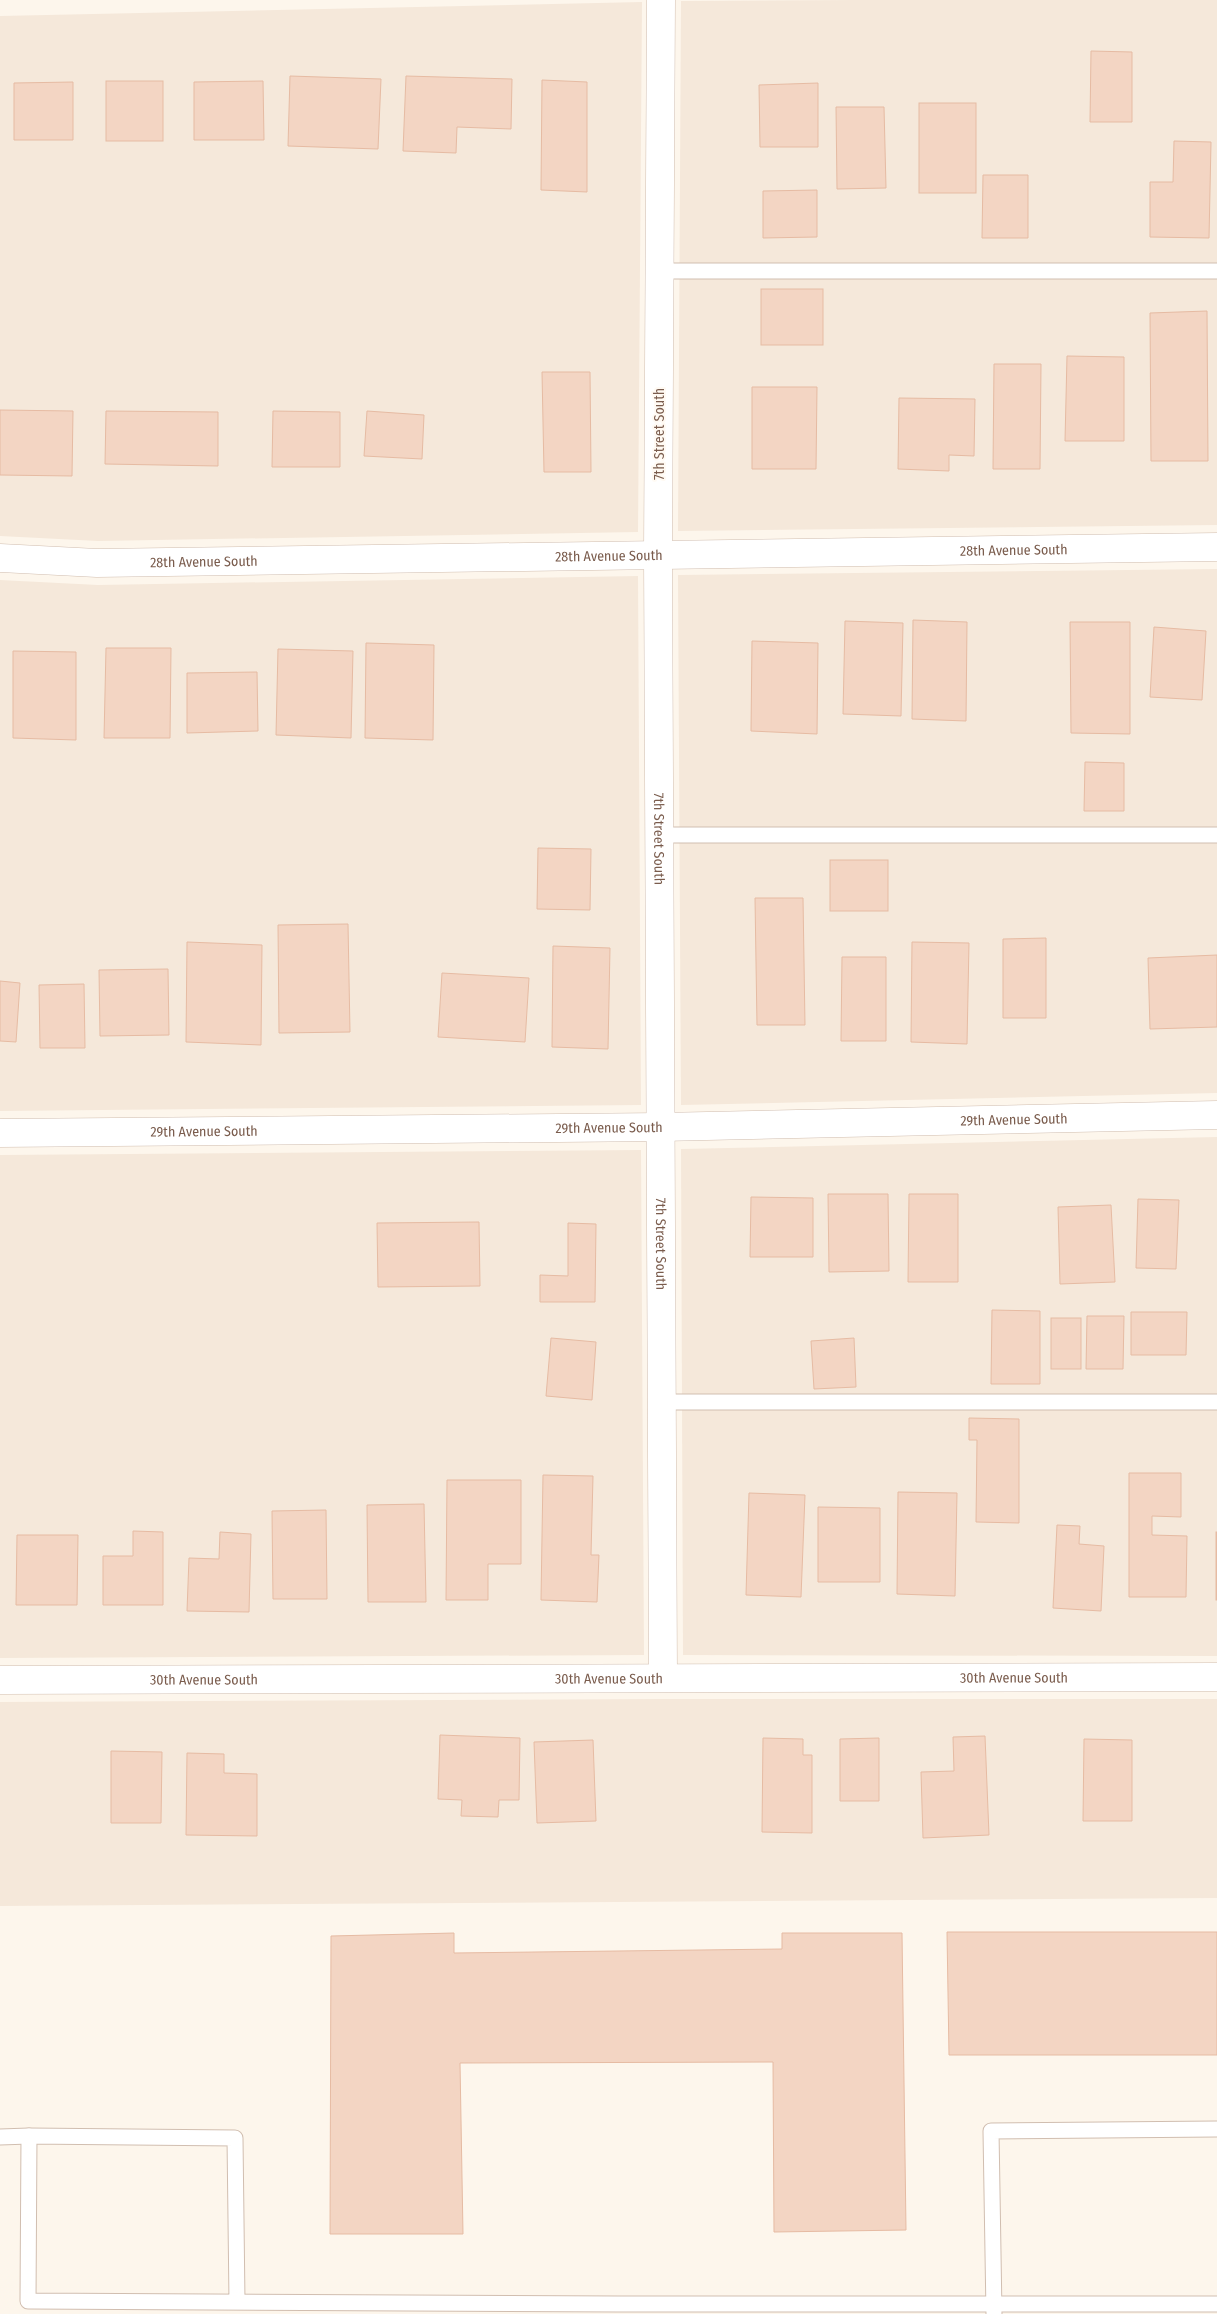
<svg xmlns="http://www.w3.org/2000/svg" width="1217" height="2314" font-family="'Fira Sans Condensed',sans-serif">
<style>
.residential{fill:#f5e8da}
.building{fill:#f3d5c3;stroke:#e6bba3}
.lines{fill:none;stroke-linecap:round;stroke-linejoin:round}
.service-casing{stroke:#d1beb0;stroke-width:17}
.minor-casing{stroke:#d1beb0;stroke-width:29}
.tertiary-casing{stroke:#d1beb0;stroke-width:29}
.service{stroke:#fff;stroke-width:15}
.minor{stroke:#fff;stroke-width:28}
.tertiary{stroke:#fff;stroke-width:28}
.labels{text-anchor:middle;dominant-baseline:central;stroke-width:4;stroke-linejoin:round;paint-order:stroke}
.street-label{font-size:14px;fill:#7a5c4d;stroke:#fffaf3}
</style>
<rect width="100%" height="100%" fill="#fdf6ec"/>
<g class="residential">
<path d="M855 0H1217V525L678 531 681 1Z"/>
<path d="M642 2 638 532 98 541 0 536V16Z"/>
<path d="M1217 569V1093L681 1105 678 575Z"/>
<path d="M638 576 641 1105 0 1111V580L98 585Z"/>
<path d="M1217 1137V1656L683 1655 681 1149Z"/>
<path d="M641 1150 644 1655 0 1658V1155Z"/>
<path d="M663 1699H1217V1898L0 1906V1702Z"/>
</g>
<g class="building">
<path d="M1091 51 1132 52V122H1090Z"/>
<path d="M290 76 381 79 378 149 288 146Z"/>
<path d="M406 76 512 79 511 129 457 127 456 153 403 151Z"/>
<path d="M542 80 587 82V192L541 190Z"/>
<rect x="106" y="81" width="57" height="60"/>
<path d="M263 81 264 140H194V82Z"/>
<path d="M73 82V140H14V83Z"/>
<path d="M818 83V147H760L759 85Z"/>
<rect x="919" y="103" width="57" height="90"/>
<path d="M836 107H884L886 188 837 189Z"/>
<path d="M1174 141 1211 142 1209 238 1150 237V182H1173Z"/>
<path d="M983 175H1028V238H982Z"/>
<path d="M817 190V237L763 238V191Z"/>
<rect x="761" y="289" width="62" height="56"/>
<path d="M1207 311 1208 461H1151L1150 313Z"/>
<path d="M1067 356 1124 357V441H1065Z"/>
<path d="M994 364H1041L1040 469H993Z"/>
<path d="M542 372H590L591 472H544Z"/>
<path d="M752 387H817L816 469H752Z"/>
<path d="M899 398 975 399 974 456 949 455V471L898 469Z"/>
<path d="M0 410 73 411 72 476 0 475Z"/>
<path d="M106 411 218 412V466L105 464Z"/>
<path d="M273 411 340 412V467H272Z"/>
<path d="M367 411 424 415 422 459 364 456Z"/>
<path d="M913 620 967 622 966 721 912 719Z"/>
<path d="M845 621 903 623 901 716 843 714Z"/>
<path d="M1070 622H1130V734L1071 733Z"/>
<path d="M1154 627 1206 631 1202 700 1150 697Z"/>
<path d="M752 641 818 643 817 734 751 731Z"/>
<path d="M366 643 434 645 433 740 365 738Z"/>
<path d="M106 648H171L170 738H104Z"/>
<path d="M278 649 353 651 351 738 276 735Z"/>
<path d="M13 651 76 652V740L13 738Z"/>
<path d="M257 672 258 731 187 733V673Z"/>
<path d="M1085 762 1124 763V811H1084Z"/>
<path d="M538 848 591 849 590 910 537 909Z"/>
<rect x="830" y="860" width="58" height="51"/>
<path d="M755 898H803L805 1025H757Z"/>
<path d="M348 924 350 1032 279 1033 278 925Z"/>
<path d="M1046 938V1018H1003V939Z"/>
<path d="M187 942 262 945 261 1045 186 1042Z"/>
<path d="M912 942 969 943 967 1044 911 1042Z"/>
<path d="M553 946 610 948 608 1049 552 1047Z"/>
<path d="M1217 955V1027L1150 1029 1148 958Z"/>
<path d="M842 957H886V1041H841Z"/>
<path d="M168 969 169 1035 100 1036 99 970Z"/>
<path d="M442 973 529 978 525 1042 438 1037Z"/>
<path d="M0 981 20 983 16 1042 0 1041Z"/>
<path d="M84 984 85 1048H40L39 985Z"/>
<path d="M828 1194H888L889 1271 829 1272Z"/>
<path d="M909 1194H958V1282H908Z"/>
<path d="M751 1197 813 1198V1257H750Z"/>
<path d="M1138 1199 1179 1200 1176 1269 1136 1268Z"/>
<path d="M1111 1205 1115 1282 1060 1284 1058 1207Z"/>
<path d="M479 1222 480 1286 378 1287 377 1223Z"/>
<path d="M568 1223 596 1224 595 1302H540V1275L568 1276Z"/>
<path d="M992 1310 1040 1311V1384H991Z"/>
<path d="M1131 1312H1187L1186 1355H1131Z"/>
<path d="M1087 1316H1124L1123 1369H1086Z"/>
<rect x="1051" y="1318" width="30" height="51"/>
<path d="M551 1338 596 1342 592 1400 546 1396Z"/>
<path d="M854 1338 856 1387 814 1389 811 1341Z"/>
<path d="M969 1418 1019 1419V1523L976 1522 977 1440H969Z"/>
<path d="M1129 1473H1181V1517L1152 1516V1535L1187 1536 1186 1597H1129Z"/>
<path d="M543 1475 593 1476 591 1555H599L597 1602 541 1600Z"/>
<path d="M447 1480H521V1564H488V1600H446Z"/>
<path d="M898 1492 957 1493 955 1596 897 1594Z"/>
<path d="M749 1493 805 1495 801 1597 746 1595Z"/>
<path d="M424 1504 426 1602H368L367 1505Z"/>
<path d="M818 1507 880 1508V1582H818Z"/>
<path d="M326 1510 327 1599H273L272 1511Z"/>
<path d="M1057 1525 1080 1526 1079 1544 1104 1546 1101 1611 1053 1608Z"/>
<path d="M133 1531 163 1532V1605H103V1556H133Z"/>
<path d="M220 1532 251 1534 249 1612 187 1611 189 1558 219 1559Z"/>
<rect x="1216" y="1532" width="1" height="68"/>
<path d="M17 1535H78L77 1605H16Z"/>
<path d="M440 1735 520 1738 519 1800H499L498 1817 461 1816 462 1800 438 1799Z"/>
<path d="M985 1736 989 1835 923 1838 921 1772 954 1771 953 1737Z"/>
<path d="M763 1738 803 1739V1755H812V1833L762 1832Z"/>
<path d="M879 1738V1801H840V1739Z"/>
<path d="M1084 1739 1132 1740V1821H1083Z"/>
<path d="M593 1740 596 1821 537 1823 534 1742Z"/>
<path d="M111 1751 162 1752 161 1823H111Z"/>
<path d="M187 1753 224 1754V1773L257 1774V1836L186 1835Z"/>
<path d="M947 1932H1217V2055H949Z"/>
<path d="M454 1933V1953L782 1949V1933H902L906 2230 774 2232 773 2062 460 2063 463 2234H330L331 1936Z"/>
</g>
<g class="lines">
<g class="service-casing">
<g id="service">
<path d="M660 271H1217"/>
<path d="M659 835H1217"/>
<path d="M662 1402H1217"/>
<path d="M0 2137 29 2136"/>
<path d="M237 2302 235 2138 29 2136 28 2301C424 2303 821 2306 1217 2304"/>
<path d="M994 2314 991 2131 1217 2129"/>
</g>
</g>
<g class="minor-casing">
<g id="minor">
<path id="s1" d="M0 558 97 563 1217 547"/>
<path id="s2" d="M0 1133 661 1127 1217 1115"/>
<path id="s3" d="M0 1680 1217 1677"/>
</g>
</g>
<g class="tertiary-casing">
<g id="tertiary">
<path id="s4" d="M661 0 658 554 663 1677"/>
</g>
</g>
<use href="#service" class="service"/>
<use href="#minor" class="minor"/>
<use href="#tertiary" class="tertiary"/>
</g>
<g class="labels">
<g class="street-label">
<text transform="translate(659 434) rotate(-90)">7th Street South</text>
<text stroke="none"><textPath href="#s1" startOffset="1014">28th Avenue South</textPath></text>
<text stroke="none"><textPath href="#s1" startOffset="609">28th Avenue South</textPath></text>
<text stroke="none"><textPath href="#s1" startOffset="204">28th Avenue South</textPath></text>
<text stroke="none"><textPath href="#s4" startOffset="839">7th Street South</textPath></text>
<text stroke="none"><textPath href="#s2" startOffset="1014">29th Avenue South</textPath></text>
<text stroke="none"><textPath href="#s2" startOffset="609">29th Avenue South</textPath></text>
<text stroke="none"><textPath href="#s2" startOffset="204">29th Avenue South</textPath></text>
<text stroke="none"><textPath href="#s4" startOffset="1244">7th Street South</textPath></text>
<text stroke="none"><textPath href="#s3" startOffset="1014">30th Avenue South</textPath></text>
<text stroke="none"><textPath href="#s3" startOffset="609">30th Avenue South</textPath></text>
<text stroke="none"><textPath href="#s3" startOffset="204">30th Avenue South</textPath></text>
</g>
</g>
</svg>
